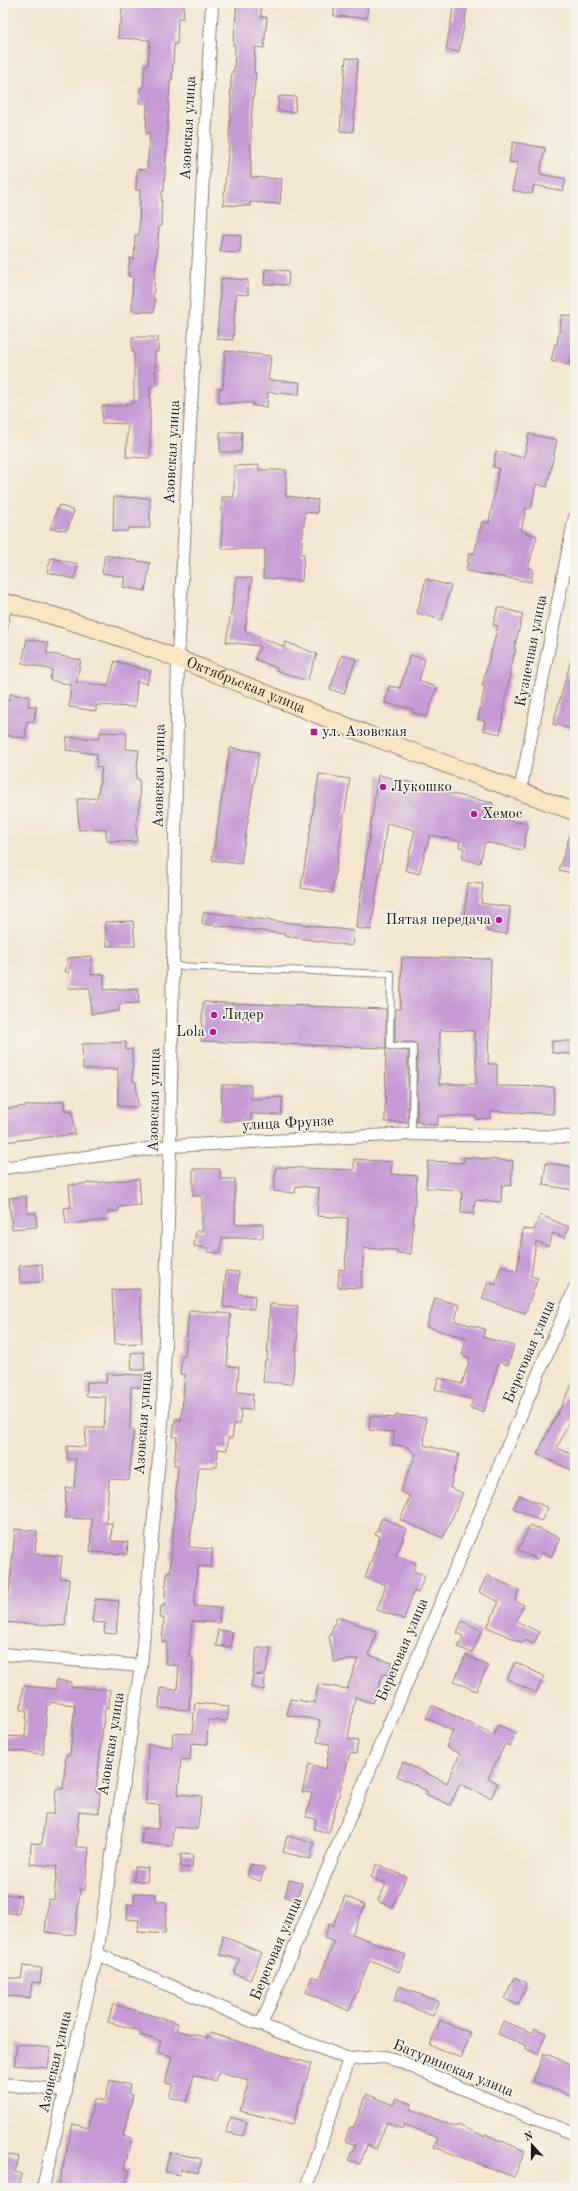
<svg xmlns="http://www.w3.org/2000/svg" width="578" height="2191" font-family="'Old Standard TT',serif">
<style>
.building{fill:#c69bd5;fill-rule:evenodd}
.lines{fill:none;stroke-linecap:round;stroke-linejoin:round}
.lane-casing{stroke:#888176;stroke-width:8}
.street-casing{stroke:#888176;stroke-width:14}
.secondary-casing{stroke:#888176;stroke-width:19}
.lane{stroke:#fff;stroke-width:6}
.street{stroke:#fff;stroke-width:12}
.secondary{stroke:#fbe6c3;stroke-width:17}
.poi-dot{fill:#b5179e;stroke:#f7f3e8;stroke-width:1.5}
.labels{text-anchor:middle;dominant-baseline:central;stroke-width:3.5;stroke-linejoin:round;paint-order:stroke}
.street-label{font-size:15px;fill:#1c1c1c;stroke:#f7f3e8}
.poi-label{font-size:15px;fill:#1c1c1c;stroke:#f7f3e8;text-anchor:start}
</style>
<rect width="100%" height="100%" fill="#f7f3e8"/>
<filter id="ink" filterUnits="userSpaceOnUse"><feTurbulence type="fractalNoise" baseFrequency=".025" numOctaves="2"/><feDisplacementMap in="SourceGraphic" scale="8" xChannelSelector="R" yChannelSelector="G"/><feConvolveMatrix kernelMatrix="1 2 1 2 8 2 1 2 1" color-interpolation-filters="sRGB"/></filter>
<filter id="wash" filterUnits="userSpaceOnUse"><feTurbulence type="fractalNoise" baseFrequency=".012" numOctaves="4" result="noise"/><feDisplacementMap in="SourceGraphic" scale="16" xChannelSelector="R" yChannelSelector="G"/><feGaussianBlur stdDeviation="0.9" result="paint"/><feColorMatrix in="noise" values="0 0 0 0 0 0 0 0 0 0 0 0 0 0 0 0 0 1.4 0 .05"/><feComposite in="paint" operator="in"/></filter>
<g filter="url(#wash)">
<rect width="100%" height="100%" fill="#f4e6d0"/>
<g id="blocks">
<g class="building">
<path d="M156 3H184L183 18H178L177 44H174L172 80H170L164 191H162L161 226H159L153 299H155L154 312 132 311 133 277 128 276 130 258 134 259 135 235H139L140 190H136L137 169 147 170 150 133H146L147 103H139L140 88H143L145 65H148L150 40 118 38 119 24H121L122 7 155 8Z"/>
<path d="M237 3H261V17H267L264 48 255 47 254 73H256L251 119V177L282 179 280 204 250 202V206L223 205 229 144 231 95H230L232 71H234L235 45H233Z"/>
<path d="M334 3H368L367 18 334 16Z"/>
<path d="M454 3H468L459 52 446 50Z"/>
<path d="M346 58 358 59 353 132 340 131Z"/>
<path d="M279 96 296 97 295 112 278 111Z"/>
<path d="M513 142 545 148 540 174 566 179 563 191 534 185 532 194 512 190 518 163 509 162Z"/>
<path d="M222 234 241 235 240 253 220 252Z"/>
<path d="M265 269 289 271 288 285 264 284Z"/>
<path d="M221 278 248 280V295L236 294 233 340 217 339Z"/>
<path d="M562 315 575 317V340L569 365 551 361 555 344H557Z"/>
<path d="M132 337H158V352H155L156 386H150V458L126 457 128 424 102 423V406H126V403H134V351H132Z"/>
<path d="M225 351 271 356 268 380 300 382 299 395 268 392 267 407 253 406V403H219V388L223 389Z"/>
<path d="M220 432H242L241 452H220Z"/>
<path d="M529 434 557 440 547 487 536 484 531 509 526 508 521 531 537 536 528 568 533 569 531 582 466 571 469 553 474 554 482 522 489 523 499 468 493 467 496 451 524 458Z"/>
<path d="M259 465V470H286V496L318 500 317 513 305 512 301 554H304L302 581 263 578 265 549H222V497H234V466Z"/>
<path d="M114 497 150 498V528H128V531H113Z"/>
<path d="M59 505 74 511 67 530 50 529Z"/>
<path d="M105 555 150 563 145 591 123 587 125 577 102 573Z"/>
<path d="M51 558 78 564 74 579 47 572Z"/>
<path d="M237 577 252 578 245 631 284 647 286 642 317 654 307 681 276 670 277 668 255 659 260 646 226 642Z"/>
<path d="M426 579 451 586 442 620 417 613Z"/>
<path d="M498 607 523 614 514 649H516L509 674H511L503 707H505L500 734 483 730 485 721 478 720 485 686H482L498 626 493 625Z"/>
<path d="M27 639 48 643 46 653 81 660 76 682 108 686 115 661 151 671 147 684 137 681 135 707 96 705V711L69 707 71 685 50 680 52 670 22 663Z"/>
<path d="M342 655 356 659 344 694 330 689Z"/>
<path d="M410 655 425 659 419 681 437 687 427 717 412 712 413 709 385 703 389 686 400 688Z"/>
<path d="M571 660H575V730L553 724Z"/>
<path d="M10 694 30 697 28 706 36 707 34 722 27 721 25 738 3 735V700H10Z"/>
<path d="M100 732 127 733 126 749 139 750 136 779H139L140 800 136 824 137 842 107 841 106 829 79 830 77 799 97 798 102 768 96 767 97 754 66 750 67 737 99 739Z"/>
<path d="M230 748 259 752 241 864 212 860Z"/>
<path d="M319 774 350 779 332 893 301 888Z"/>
<path d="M378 775 435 788 436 786 449 789 448 793 493 803 490 817 528 824 523 850 485 842 480 863 462 859 464 848 459 847 460 841 430 835 419 874 405 870 415 830 387 823 371 930 356 928Z"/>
<path d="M572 828H575V874L559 870Z"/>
<path d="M468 883 483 884 481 903 510 907 507 934 486 931 487 919 464 916Z"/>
<path d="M204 912 354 931 352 946 285 936V934L202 924Z"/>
<path d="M133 921 135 946H107L105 922Z"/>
<path d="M92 956 91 975 104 974V990L138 988 139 1003 119 1004V1011L91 1014 90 988H68L69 972H65L68 958Z"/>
<path d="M402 957 491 959 488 1064H497V1086L554 1087 553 1114 491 1111V1118L476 1119V1116H438V1125L421 1124V1122H417V1045L413 1042H395V1009H400ZM440 1030 474 1031V1041H476V1084H439Z"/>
<path d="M203 1002 386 1009V1048L390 1050 408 1051V1122H385L386 1048 201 1041Z"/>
<path d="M552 1041H575V1054L552 1053Z"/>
<path d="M126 1042V1050L132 1049 133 1082H136L138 1107 118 1106V1069H83L82 1044Z"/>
<path d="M222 1085H251V1099L283 1097 281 1115 251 1114V1121H221Z"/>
<path d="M64 1101 65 1111 72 1110 75 1134 3 1142V1109Z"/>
<path d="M464 1157 513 1161 511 1186 502 1185 501 1202 475 1200 474 1214 461 1213 462 1190 426 1188 428 1161 464 1163Z"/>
<path d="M354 1159 392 1162 391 1174 417 1176 411 1254 397 1253V1250L364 1248 361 1288 338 1287 339 1269 345 1270 348 1218 317 1216 319 1188 296 1186 295 1193 274 1191 276 1167 354 1170Z"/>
<path d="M546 1163 575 1167V1190L543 1185Z"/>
<path d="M193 1169H220V1179H235V1224H263V1238H222L220 1253 208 1252V1248L194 1246 196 1231H202V1196H193Z"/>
<path d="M139 1179 141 1205 119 1207V1211L108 1212 109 1220 66 1224 64 1208 71 1207 69 1185Z"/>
<path d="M26 1196 27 1213H36L37 1227 12 1229 9 1198Z"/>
<path d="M540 1215 569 1227 565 1238 553 1233 548 1246 536 1241 531 1276 538 1278 525 1313 482 1299 488 1282 495 1285 501 1266 517 1272 523 1229 534 1230Z"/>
<path d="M42 1264 43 1282 20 1283 19 1266Z"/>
<path d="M226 1271 239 1272 238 1294 255 1296 254 1309 223 1307Z"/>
<path d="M140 1289 142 1343 115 1344 112 1290Z"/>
<path d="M435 1298 459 1305 455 1321 485 1329 483 1337 514 1346 508 1365 499 1362 484 1412 470 1408 473 1400 435 1389 439 1378 462 1384 470 1358 462 1355 466 1338 427 1327Z"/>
<path d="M270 1304 298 1306 296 1332H298L292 1384 263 1382 265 1360H267Z"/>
<path d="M189 1310 231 1314 227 1366 239 1367 237 1392 253 1394 252 1410 241 1409 240 1424H234L232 1438H228L227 1450 218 1449 217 1467H199L189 1547 213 1549 211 1567 198 1566 194 1606 220 1608 219 1623 192 1621 189 1657H193L189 1710 159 1708 160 1688 177 1690 179 1666 165 1664 167 1642H162L164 1618H160L161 1606H164L167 1572H170L178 1465H174L177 1437H173L175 1419 181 1420 185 1374H180L182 1356H185Z"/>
<path d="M144 1352 145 1370H132L131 1353Z"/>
<path d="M107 1374 143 1375 142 1387H131L130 1430H134L129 1480 109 1479 106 1523H112L111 1541 128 1542 127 1554 90 1552 92 1519 65 1518 66 1488H74L76 1459H67V1446L85 1447 86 1428H104L106 1397 86 1396 87 1382 106 1383Z"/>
<path d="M575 1379V1423L570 1420 557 1448 575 1456V1472L537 1454Z"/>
<path d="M396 1415 426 1418 424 1445 459 1454 450 1488 463 1493 443 1538 400 1520 410 1496 400 1492 416 1454 406 1446 393 1445 394 1432 369 1430 370 1416 395 1418Z"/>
<path d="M520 1495 548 1508 541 1521 513 1508Z"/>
<path d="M382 1518 407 1529 396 1556 416 1563 413 1571 425 1575 418 1593 414 1591 404 1619 377 1610 386 1585 365 1578 380 1536 375 1534Z"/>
<path d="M530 1525 560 1538 551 1557 541 1552 537 1559 518 1550Z"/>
<path d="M15 1529 37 1531 35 1554 62 1556 60 1578 69 1579 65 1626 3 1622V1594H9Z"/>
<path d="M487 1575 519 1590 515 1601 524 1605 516 1621 539 1632 534 1644 525 1640 523 1643 487 1627 499 1602 479 1592Z"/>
<path d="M95 1599 119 1601 116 1634 104 1633 105 1623 92 1622Z"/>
<path d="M337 1617 377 1631 369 1655 392 1663 388 1675 383 1674 373 1703 355 1697 348 1739 358 1741 356 1754 350 1753 329 1833 314 1829 316 1819 306 1817 312 1793 302 1792 309 1764 326 1769 330 1744 317 1742 320 1720 287 1715 290 1699 315 1703 318 1684 347 1689 358 1659 334 1662 329 1637Z"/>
<path d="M462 1621 482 1631 472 1653 458 1647 463 1636 457 1633Z"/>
<path d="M218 1630 232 1632 231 1647 216 1646Z"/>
<path d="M257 1648H271L266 1673 256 1675 265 1676 264 1690 251 1687Z"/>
<path d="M466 1655 488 1666 476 1691 454 1681Z"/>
<path d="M515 1662 544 1676 536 1693 507 1679Z"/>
<path d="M56 1680 71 1682V1687L110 1690 109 1708 105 1707 101 1744 96 1792 100 1793 99 1813 79 1811 76 1847 89 1848 85 1890 80 1889 75 1935 45 1932 48 1899 54 1900 57 1866 30 1864 31 1843 42 1844 45 1814H54L56 1789H63L66 1755H70L75 1705 50 1702V1705H47L43 1754 3 1750V1736L25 1737 27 1710H21L23 1686 56 1689Z"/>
<path d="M195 1703 229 1706 227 1721 208 1720 207 1744 191 1743 190 1760 181 1759 178 1794 202 1796 197 1829 173 1827 172 1846 141 1843 143 1828 158 1829 160 1805 146 1804 148 1744 172 1747 173 1733 192 1734Z"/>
<path d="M432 1705 494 1735 498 1725 516 1733 510 1746 505 1744 488 1778 498 1783 491 1798 460 1784 450 1805 426 1794 427 1791 397 1776 403 1762 447 1783 460 1754 446 1747 453 1731 426 1718Z"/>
<path d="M287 1836 314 1843 310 1859 283 1852Z"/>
<path d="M181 1854 193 1855 192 1868 180 1867Z"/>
<path d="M251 1864 265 1868 260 1881 247 1876Z"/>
<path d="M377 1864 406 1877 392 1908 378 1901 386 1884 371 1877Z"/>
<path d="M135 1867 148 1868 147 1882 134 1881Z"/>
<path d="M289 1880 302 1883 297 1900 285 1897Z"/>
<path d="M135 1893 156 1894V1901L167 1902 165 1934 138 1932 139 1920 127 1919 128 1904 134 1905Z"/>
<path d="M3 1894 21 1896 19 1914 3 1912Z"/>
<path d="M345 1896 365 1905 352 1934 406 1955 399 1972 370 1960 349 2011 306 1992 312 1976 319 1979 334 1942 324 1938 329 1924 333 1926Z"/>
<path d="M223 1936 262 1953 250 1980 234 1973 240 1959 220 1955Z"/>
<path d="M23 1966 42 1968 40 1983 32 1982 30 1998 3 1995V1977L21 1979Z"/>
<path d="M514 1977 527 1983 518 2005 505 1999Z"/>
<path d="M400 1986 439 2002 433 2016 394 2000Z"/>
<path d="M113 2004 178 2023 176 2030 208 2038 210 2033 311 2064 293 2124 240 2111 249 2080 219 2072 216 2081 194 2075 187 2102 169 2097 173 2085 165 2083 172 2056 158 2052 161 2041 139 2035 140 2031 108 2022Z"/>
<path d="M440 2020 471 2033 461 2058 430 2045Z"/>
<path d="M503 2021 533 2033 535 2028 546 2033 538 2054 526 2049 527 2046 498 2034Z"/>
<path d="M17 2044 51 2048 48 2068 14 2065Z"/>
<path d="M544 2053 575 2066V2098L533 2081Z"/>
<path d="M110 2080 130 2085 128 2094 133 2095 123 2136 132 2138 124 2169 129 2170 125 2188H58L73 2124 88 2128 94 2099 105 2101Z"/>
<path d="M367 2094 393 2105 396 2098 412 2104 410 2109 456 2127 457 2125 485 2136V2134L525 2151 514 2177 434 2147 438 2138 404 2124 402 2129 387 2122 376 2149 367 2145 360 2164 348 2160 355 2145 345 2141 350 2127 353 2128Z"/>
<path d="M230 2117 247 2122 243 2136 226 2132Z"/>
<path d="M170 2152 202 2159 198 2173 181 2169 179 2175 165 2172Z"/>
<path d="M3 2153 19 2157 15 2172 22 2174 19 2188H3Z"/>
</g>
</g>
</g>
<g filter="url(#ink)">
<use href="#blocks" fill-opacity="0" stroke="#888176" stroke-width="1"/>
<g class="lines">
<g class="lane-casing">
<g id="lane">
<path d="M3 633 8 605"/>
<path d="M173 966 391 974 390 1046 413 1047 412 1134"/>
</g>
</g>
<g class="street-casing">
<g id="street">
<path d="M520 791 575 517"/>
<path d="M3 1168 170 1146 412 1134 575 1137"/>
<path d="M3 1654 141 1666"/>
<path d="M97 1954 261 2025 349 2059 385 2057 399 2061 510 2109 575 2134"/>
<path d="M261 2025 575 1288"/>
<path d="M3 2084 66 2091"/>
<path d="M43 2188 97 1954 141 1666 163 1411 170 1146 178 657 212 3"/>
<path d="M306 2188 349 2059"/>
</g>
</g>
<g class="secondary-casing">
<g id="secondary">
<path id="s1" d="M3 602C131 634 251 689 374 737 441 763 508 786 575 812"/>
</g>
</g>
<use href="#lane" class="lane"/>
<use href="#street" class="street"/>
<use href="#secondary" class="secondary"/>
</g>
</g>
<g class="poi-dot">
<rect x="310" y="728" width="8" height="8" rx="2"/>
<circle cx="383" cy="787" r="4"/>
<circle cx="474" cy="814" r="4"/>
<circle cx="499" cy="920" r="4"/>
<circle cx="214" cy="1015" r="4"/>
<circle cx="213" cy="1032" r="4"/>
</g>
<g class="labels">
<g class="street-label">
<text transform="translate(189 128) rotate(-87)">Азовская улица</text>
<text transform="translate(173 452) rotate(-87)">Азовская улица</text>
<text transform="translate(532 651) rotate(-79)">Кузнечная улица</text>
<text stroke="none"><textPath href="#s1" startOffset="257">Октябрьская улица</textPath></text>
<text transform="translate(160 776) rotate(-89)">Азовская улица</text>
<text transform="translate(155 1100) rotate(-89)">Азовская улица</text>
<text transform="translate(288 1124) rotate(-3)">улица Фрунзе</text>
<text transform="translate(530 1352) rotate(-67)">Береговая улица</text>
<text transform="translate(144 1423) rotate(-86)">Азовская улица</text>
<text transform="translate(403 1650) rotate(-67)">Береговая улица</text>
<text transform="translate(112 1744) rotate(-81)">Азовская улица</text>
<text transform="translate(277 1949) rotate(-67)">Береговая улица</text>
<text transform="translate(56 2062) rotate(-77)">Азовская улица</text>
<text transform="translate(453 2069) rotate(22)">Батуринская улица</text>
</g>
<g class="poi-label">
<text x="322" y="732">ул. Азовская</text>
<text x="391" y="787">Лукошко</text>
<text x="482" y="814">Хемос</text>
<text x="491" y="920" text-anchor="end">Пятая передача</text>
<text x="222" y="1015">Лидер</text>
<text x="205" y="1032" text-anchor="end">Lola</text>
</g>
</g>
<rect width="578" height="2191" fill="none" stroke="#f7f3e8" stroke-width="16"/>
<g transform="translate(532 2145) rotate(339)" stroke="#f7f3e8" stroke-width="3" paint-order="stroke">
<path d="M0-3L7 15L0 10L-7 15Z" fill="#1c1c1c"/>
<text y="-6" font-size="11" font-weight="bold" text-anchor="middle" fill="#1c1c1c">N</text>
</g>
</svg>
